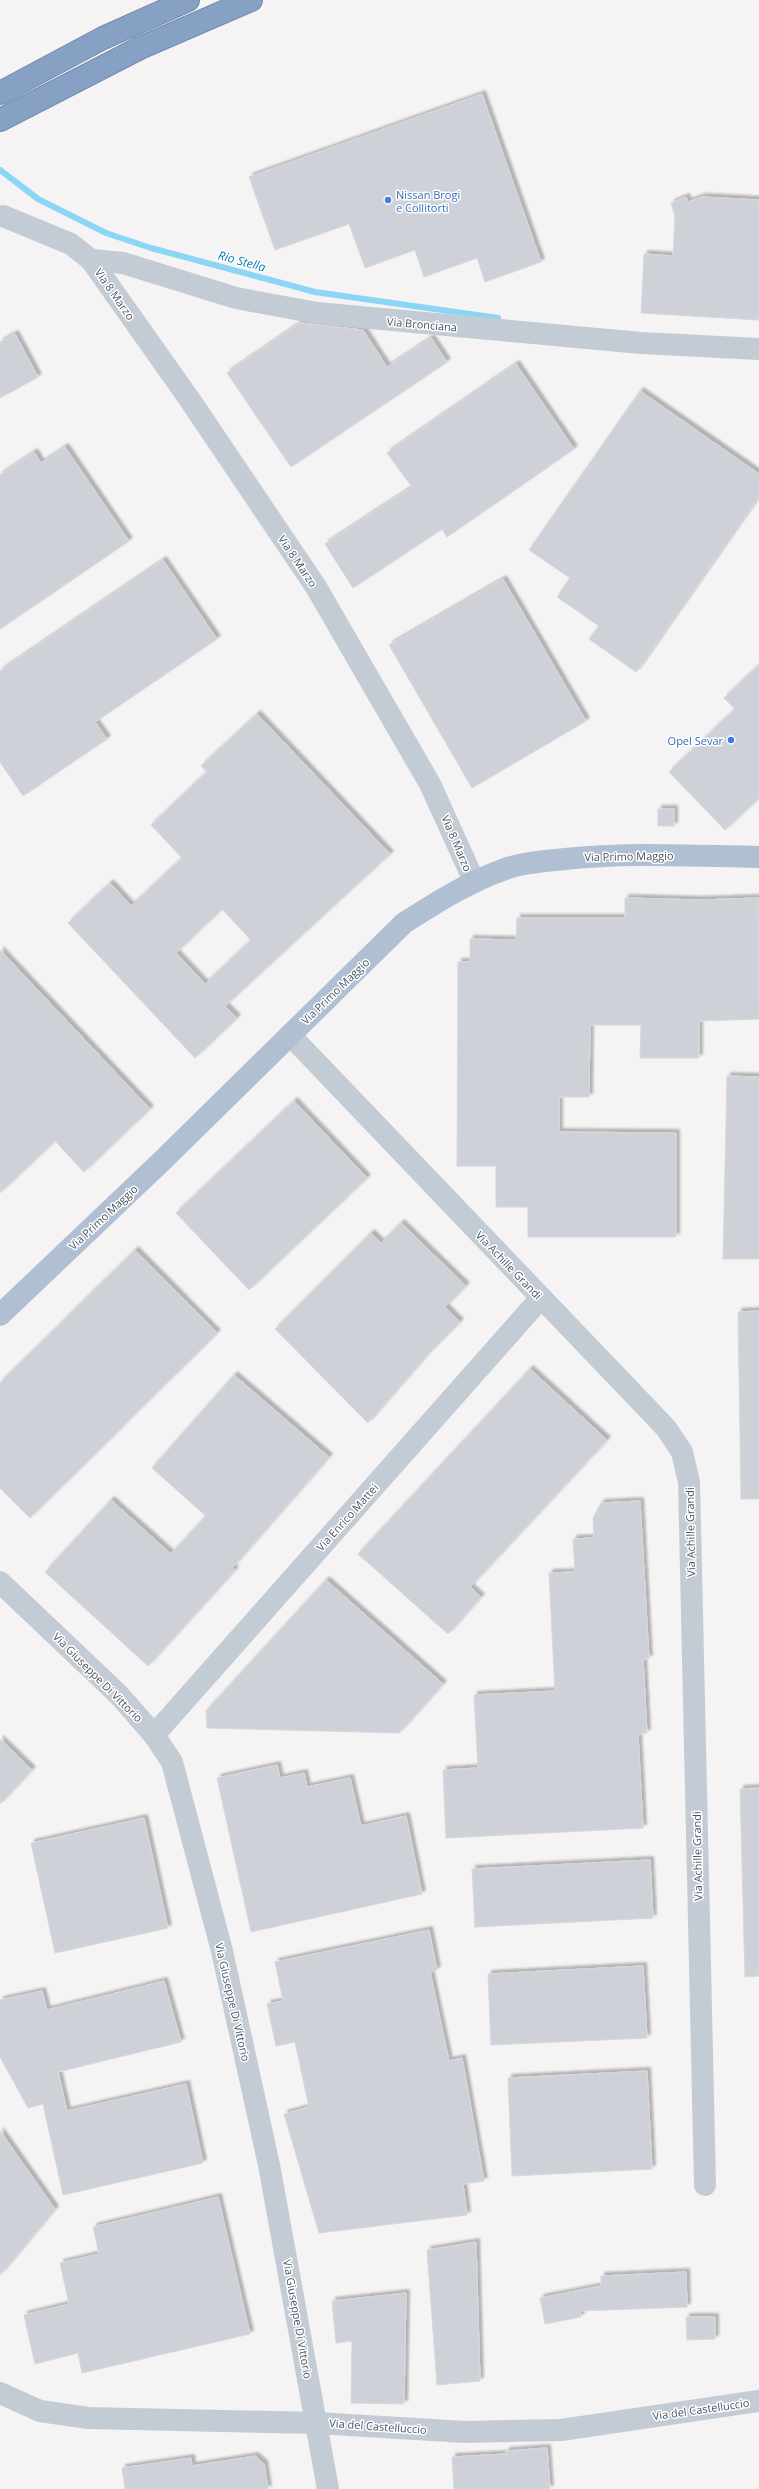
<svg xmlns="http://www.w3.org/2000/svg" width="759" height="2489" font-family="'Open Sans',sans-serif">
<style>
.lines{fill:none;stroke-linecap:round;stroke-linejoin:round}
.stream{stroke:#8ad6f4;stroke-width:6}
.building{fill:#ced1d8;stroke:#d6d8de;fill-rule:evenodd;filter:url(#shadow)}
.highway-casing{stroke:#728bb0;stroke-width:24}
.minor{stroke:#c3ccd5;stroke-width:22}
.major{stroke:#b1bfd3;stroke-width:22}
.highway{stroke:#87a1c4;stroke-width:22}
.shop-dot{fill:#3f7fe0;stroke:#fff;stroke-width:1.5}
.labels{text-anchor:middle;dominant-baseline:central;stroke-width:3;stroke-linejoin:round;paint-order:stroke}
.shop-label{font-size:11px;fill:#366cbe;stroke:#fff;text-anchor:start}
.street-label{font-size:11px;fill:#485462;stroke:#fff}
.water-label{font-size:12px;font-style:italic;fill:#027cac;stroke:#fff}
</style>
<defs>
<filter id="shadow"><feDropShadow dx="3.5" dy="-3.5" stdDeviation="1" flood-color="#0004"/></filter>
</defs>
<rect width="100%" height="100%" fill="#f5f3f3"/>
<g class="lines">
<path class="stream" d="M0 170 38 199 106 233 151 248 315 292 498 318"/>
</g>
<g class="building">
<path d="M482 94 541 262 485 282 477 258 424 277 415 250 365 268 349 224 275 250 249 177Z"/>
<path d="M686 197 688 202 702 197 759 200V320L641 313 644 254 673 256 675 216 671 203Z"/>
<path d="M300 323 363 330 387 367 431 338 447 362 291 467 227 373Z"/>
<path d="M15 334 38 377 0 398V342Z"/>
<path d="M516 364 574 449 447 537 442 529 353 588 325 544 412 487 387 453Z"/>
<path d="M640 391 759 474V496L636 672 589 639 599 626 557 597 570 578 529 550Z"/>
<path d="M65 447 129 541 0 629V475L34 452 41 463Z"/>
<path d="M163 560 217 639 95 722 107 739 23 796 0 762V671Z"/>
<path d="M503 579 586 721 472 788 389 645Z"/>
<path d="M759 665V798L725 830 669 772 735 709 724 698Z"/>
<path d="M257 714 390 854 225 1006 237 1018 195 1058 68 923 110 883 131 906 182 858 151 825 207 772 201 766ZM222 909 251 940 205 984 176 953Z"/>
<rect x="658" y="809" width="16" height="17"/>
<path d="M625 898 700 900 758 898 759 1019 699 1021V1058H640L641 1025H590L589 1097H559V1132L676 1133V1237H528V1207H496V1166H457L458 962H470V939L516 940 517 918H625Z"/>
<path d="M0 950 150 1109 84 1172 55 1141 0 1193Z"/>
<path d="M727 1076 759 1077V1259H723Z"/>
<path d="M294 1101 367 1178 249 1290 176 1213Z"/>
<path d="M401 1223 466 1286 445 1307 460 1322 427 1355 368 1423 275 1329 371 1233 381 1243Z"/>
<path d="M135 1250 217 1333 30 1518 0 1488V1383Z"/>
<path d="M759 1311V1499H741L738 1312Z"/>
<path d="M530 1369 607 1440 470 1587 481 1597 448 1634 358 1554Z"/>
<path d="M234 1375 329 1457 232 1568 235 1570 148 1666 45 1572 111 1500 171 1554 206 1516 152 1468Z"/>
<path d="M640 1501 649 1659H643L647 1733 638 1734 643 1828 446 1838 443 1770 478 1768 474 1695 555 1691 549 1573 575 1572 573 1539 594 1538 593 1518 601 1503Z"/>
<path d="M326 1580 443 1684 399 1733 207 1728 206 1711Z"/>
<path d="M0 1739 32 1770 0 1804Z"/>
<path d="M277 1765 280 1778 304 1773 307 1787 350 1778 361 1826 406 1816 422 1894 251 1932 217 1778Z"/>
<path d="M759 1788V1976L745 1977 740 1789Z"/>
<path d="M144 1818 168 1928 55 1953 31 1843Z"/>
<path d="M650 1860 653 1918 475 1927 472 1869Z"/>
<path d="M429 1930 437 1970 430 1972 449 2061 462 2058 484 2181 463 2184 467 2215 319 2233 284 2114 309 2107 295 2042 276 2046 267 2004 283 2001 275 1962Z"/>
<path d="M643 1966 647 2038 491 2045 488 1974Z"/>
<path d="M164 1981 181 2042 58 2072 67 2111 186 2084 203 2163 63 2195 43 2104 28 2108 0 2057V2000L42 1991 47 2010Z"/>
<path d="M647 2071 652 2169 512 2176 508 2078Z"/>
<path d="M0 2131 55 2209 0 2275Z"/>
<path d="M218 2197 250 2334 82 2373 78 2353 35 2364 24 2315 69 2304 60 2263 99 2254 93 2227Z"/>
<path d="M476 2242 480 2381 437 2385 427 2250Z"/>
<path d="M686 2272 687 2307 580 2311 581 2317 545 2324 540 2298 601 2286V2276Z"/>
<path d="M406 2293 404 2404 351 2403 352 2341 336 2343 332 2301Z"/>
<path d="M686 2317H715V2339L687 2340Z"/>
<path d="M547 2448 550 2489H454L452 2457 506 2454V2451Z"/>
<path d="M255 2456 264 2464 268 2489H125L122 2468 191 2458 192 2466Z"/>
</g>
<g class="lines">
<g class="highway-casing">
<g id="highway">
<path d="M0 93 103 38 188 0"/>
<path d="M0 120 140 48 251 0"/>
</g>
</g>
<g class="minor">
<path d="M3 216 71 244 91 260 190 400 316 587 430 784 474 881"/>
<path d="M91 260 123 263 236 298 317 313 641 343 759 349"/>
<path d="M290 1035 666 1428 682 1452 689 1482 705 2185"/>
<path d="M0 1582 119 1695 154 1735 172 1762 222 1951 269 2165 328 2489"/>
<path d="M154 1735 540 1299"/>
<path d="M0 2393 40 2411 88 2418 317 2423 465 2432 561 2430 759 2401"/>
</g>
<path class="major" d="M0 1315 163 1160 404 923C437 902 470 881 508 868 526 862 546 861 565 859 629 852 694 856 759 857"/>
<use href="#highway" class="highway"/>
</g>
<g class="shop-dot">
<circle cx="388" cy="200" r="4"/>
<circle cx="731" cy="740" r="4"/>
</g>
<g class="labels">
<g class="shop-label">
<text x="396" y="194">Nissan Brogi<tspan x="396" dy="13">e Collitorti</tspan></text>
<text x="723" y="740" text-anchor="end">Opel Sevar</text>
</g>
<g class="street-label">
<text transform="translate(115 294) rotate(55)">Via 8 Marzo</text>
<text transform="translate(422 324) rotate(5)">Via Bronciana</text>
<text transform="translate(298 561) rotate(56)">Via 8 Marzo</text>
<text transform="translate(457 843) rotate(67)">Via 8 Marzo</text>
<text transform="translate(629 856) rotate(-1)">Via Primo Maggio</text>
<text transform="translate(335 991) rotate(-44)">Via Primo Maggio</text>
<text transform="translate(103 1217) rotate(-43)">Via Primo Maggio</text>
<text transform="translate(509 1265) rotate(46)">Via Achille Grandi</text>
<text transform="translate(347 1517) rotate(-48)">Via Enrico Mattei</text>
<text transform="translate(690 1532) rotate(-91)">Via Achille Grandi</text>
<text transform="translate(98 1677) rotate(45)">Via Giuseppe Di Vittorio</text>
<text transform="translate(697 1856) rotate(-91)">Via Achille Grandi</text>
<text transform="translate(233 2002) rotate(77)">Via Giuseppe Di Vittorio</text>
<text transform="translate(298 2319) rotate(80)">Via Giuseppe Di Vittorio</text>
<text transform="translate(701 2409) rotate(-8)">Via del Castelluccio</text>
<text transform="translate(378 2426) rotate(4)">Via del Castelluccio</text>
</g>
<g class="water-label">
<text transform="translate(242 261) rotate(15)">Rio Stella</text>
</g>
</g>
</svg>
